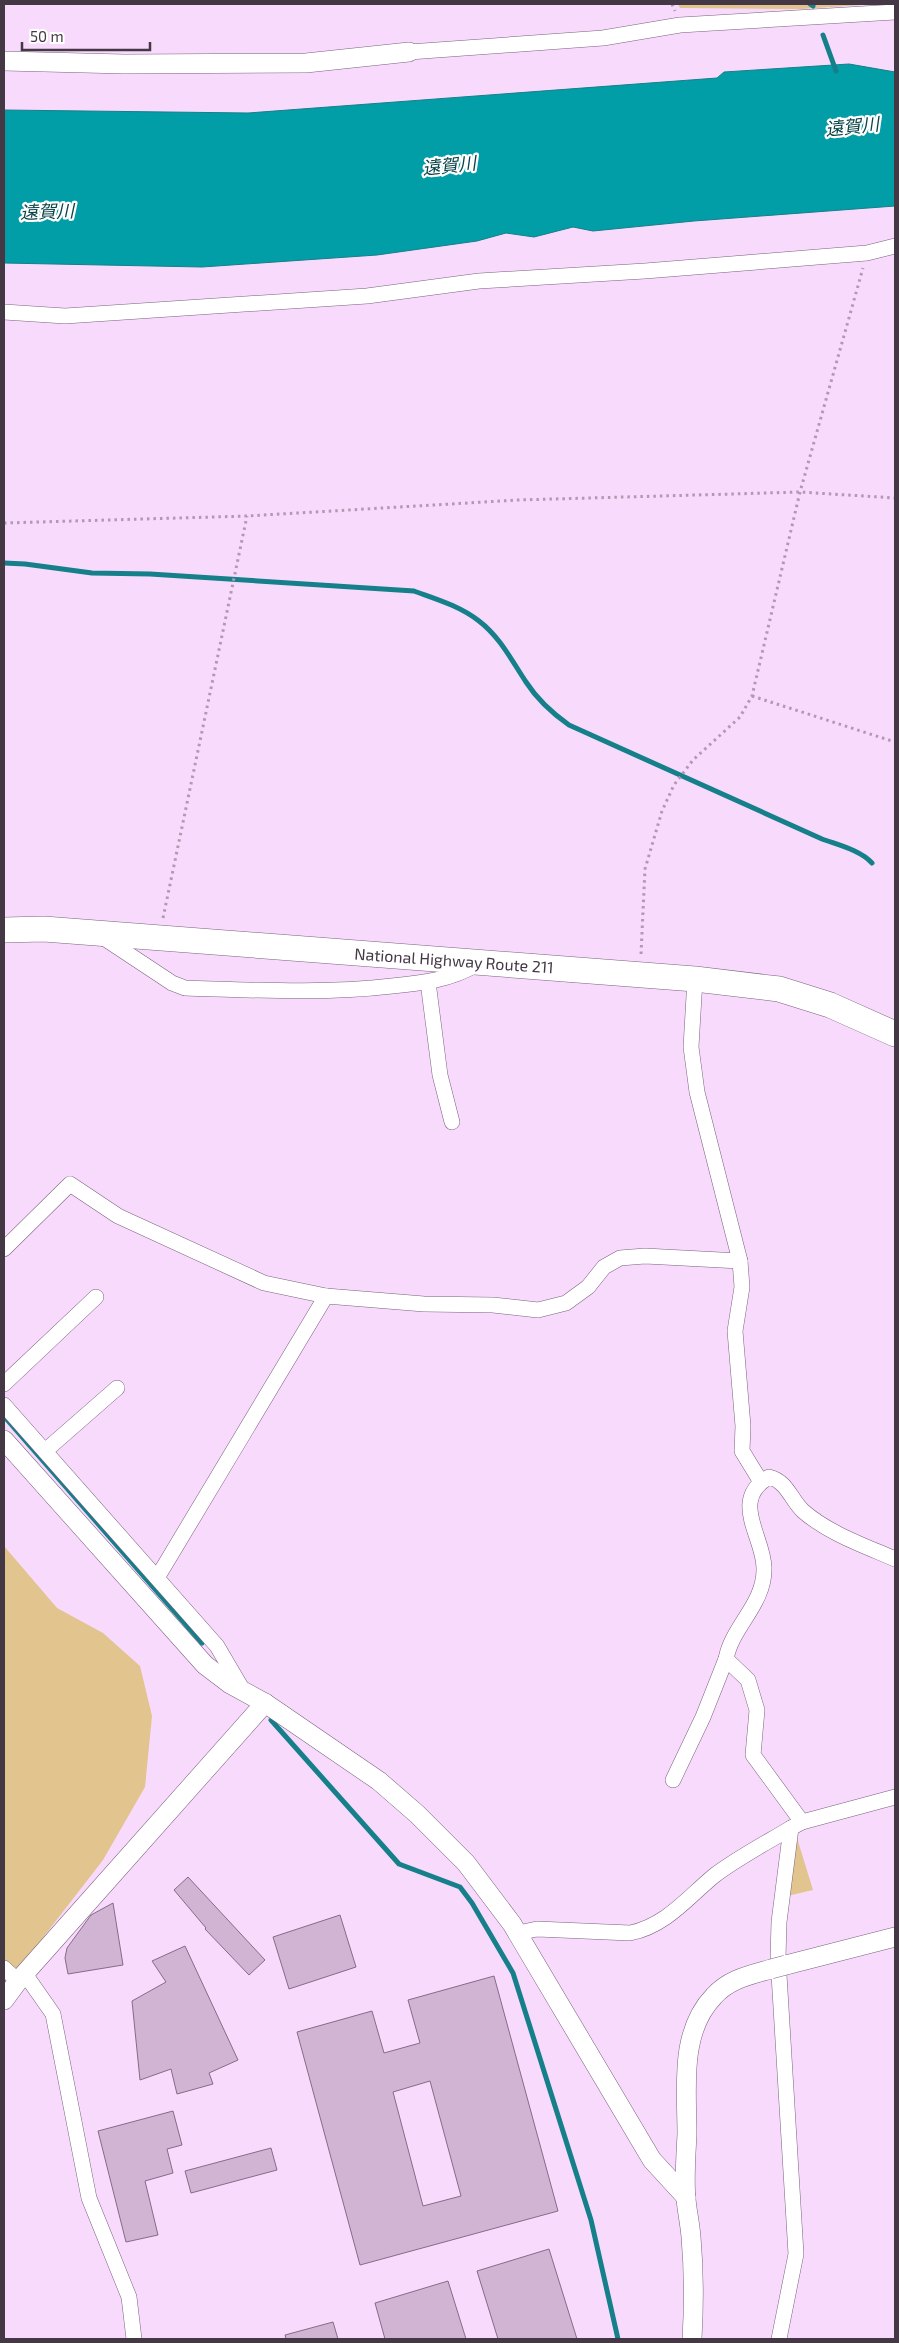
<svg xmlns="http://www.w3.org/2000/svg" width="899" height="2343" font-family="'Exo 2','Noto Sans JP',sans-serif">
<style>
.green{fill:#e2c48f}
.water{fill:#019ea8;stroke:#157f8a}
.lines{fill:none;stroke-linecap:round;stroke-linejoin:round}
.stream{stroke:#157f8a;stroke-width:5}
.building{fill:#d1b4d4;stroke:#856b89;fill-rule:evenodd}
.minor-casing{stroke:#7b617e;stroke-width:16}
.tertiary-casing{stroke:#7b617e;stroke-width:20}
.trunk-casing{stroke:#7b617e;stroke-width:26}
.path{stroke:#b099b3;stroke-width:3;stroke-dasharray:2.5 4;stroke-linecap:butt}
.minor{stroke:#fff;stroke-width:15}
.tertiary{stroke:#fff;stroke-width:19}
.trunk{stroke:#fff;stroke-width:25}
.tertiary-bridge-casing{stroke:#7b617e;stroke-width:20;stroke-linecap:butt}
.tertiary-bridge{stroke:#fff;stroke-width:19}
.labels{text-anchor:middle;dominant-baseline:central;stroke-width:4.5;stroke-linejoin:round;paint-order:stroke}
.street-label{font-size:16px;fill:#443845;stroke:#fff}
.water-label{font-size:18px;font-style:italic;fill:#0b4448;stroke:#fff}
</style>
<rect width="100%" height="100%" fill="#f8dafc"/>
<g class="green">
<path d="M678 4H877L801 9 680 8Z"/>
<path d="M4 1546 57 1608 103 1633 140 1666 152 1716 145 1787 103 1860 4 1988Z"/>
<path d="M797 1838 813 1890 787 1896Z"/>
</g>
<path class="water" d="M849 64 895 72V206L694 221 593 231 573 227 534 237 506 233 477 241 377 255 202 267 4 263V110L248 113 717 78 724 72Z"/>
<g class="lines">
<g class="stream">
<path d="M810 4 813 6"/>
<path d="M823 35 836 71"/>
<path d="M4 563 25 564 92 573 150 574 414 591C436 599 460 606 479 621 500 637 512 661 526 682 537 699 552 713 569 725L822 839C838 845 860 850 872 863"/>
<path d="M4 1416 202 1643"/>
<path d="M271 1720 399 1864 460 1887 472 1903 513 1973 591 2220 618 2339"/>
</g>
</g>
<g class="building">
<path d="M188 1877 265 1960 249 1975 205 1929 206 1928 174 1890Z"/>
<path d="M113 1903 123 1965 68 1974 65 1958 67 1948 91 1915Z"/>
<path d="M340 1915 356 1967 289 1989 273 1937Z"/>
<path d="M185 1946 238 2060 209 2073 213 2084 177 2094 171 2069 140 2080 132 2001 166 1982 152 1961Z"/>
<path d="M494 1976 558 2211 360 2265 297 2032 372 2011 384 2053 420 2043 408 2000ZM430 2081 461 2196 423 2206 393 2092Z"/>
<path d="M173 2111 182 2145 167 2149 173 2173 145 2181 158 2235 126 2242 98 2131Z"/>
<path d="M271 2148 277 2170 191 2193 185 2171Z"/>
<path d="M549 2249 577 2339H498L477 2271Z"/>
<path d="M448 2281 466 2339H385L375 2303Z"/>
<path d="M333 2322 338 2339H286L285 2335Z"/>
</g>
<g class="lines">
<g class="minor-casing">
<g id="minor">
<path d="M409 52 603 38 680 25 895 12"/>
<path d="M4 312 65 316 367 296 479 281 645 271 867 253 895 246"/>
<path d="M101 936 172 983 185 988C254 990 324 994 392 986 422 983 451 980 477 964"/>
<path d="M695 979 691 1047 697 1092 740 1261 742 1287 735 1331 743 1426 742 1451 761 1482"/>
<path d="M428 982 440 1075 452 1122"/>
<path d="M4 1249 70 1184 118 1216 264 1283 326 1296 424 1304 493 1305 538 1310 566 1303 588 1287 604 1267 620 1258 645 1256 740 1261"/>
<path d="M4 1384 96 1297"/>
<path d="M4 1405 217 1646 244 1692"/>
<path d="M45 1451 117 1388"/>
<path d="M157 1578 326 1296"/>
<path d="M673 1780 703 1717 726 1659"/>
<path d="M802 1822 895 1797"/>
<path d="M518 1933 537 1929 630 1933C666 1926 688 1897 715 1875 739 1857 766 1843 791 1828"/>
<path d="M4 1968 18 1981"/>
<path d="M25 1974 53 2014 89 2198 129 2297 134 2339"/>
<path d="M779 2339 796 2254 778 1958 779 1922 791 1828 802 1822 753 1755 757 1710 748 1680 726 1659C732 1626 765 1604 764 1568 764 1537 729 1500 769 1477 787 1481 791 1500 803 1511 828 1533 865 1546 895 1559"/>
</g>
</g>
<g class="tertiary-casing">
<g id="tertiary">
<path d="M4 61 124 64 306 63 409 52"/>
<path d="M4 1440 205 1665 230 1684 265 1703 379 1781 417 1814 466 1863 512 1924 652 2160 686 2197"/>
<path d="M786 1965 895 1937"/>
<path d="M4 2000 18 1981 265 1703"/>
<path d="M692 2339C694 2305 694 2271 691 2237 690 2224 687 2211 686 2199 684 2178 686 2155 687 2134 687 2088 679 2032 714 1996 729 1979 750 1975 771 1969"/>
</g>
</g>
<g class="trunk-casing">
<path id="trunk" d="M4 930 44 929 695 979 779 989 830 1005 895 1034"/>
</g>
<g class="path">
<path d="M672 4 675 11"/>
<path d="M4 523 247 516 518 500 732 494 800 492 895 498"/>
<path d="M752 696 895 742"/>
<path d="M163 918 247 516"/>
<path d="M641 954 645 869 662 811 674 785 693 760 740 717 752 696 800 492 863 268"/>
</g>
<use href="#minor" class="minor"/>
<use href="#tertiary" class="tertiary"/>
<use href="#trunk" class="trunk"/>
<g class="tertiary-bridge-casing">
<path id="tertiary-bridge" d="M771 1969 786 1965"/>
</g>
<use href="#tertiary-bridge" class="tertiary-bridge"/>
</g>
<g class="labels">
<g class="street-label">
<text transform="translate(454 960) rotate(4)">National Highway Route 211</text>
</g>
<g class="water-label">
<text transform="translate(852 126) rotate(-6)">遠賀川</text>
<text transform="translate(449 165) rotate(-6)">遠賀川</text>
<text transform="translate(47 211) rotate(-2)">遠賀川</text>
</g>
</g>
<rect width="899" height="2343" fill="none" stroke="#443845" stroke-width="10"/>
<path d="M22 42v8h128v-8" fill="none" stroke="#443845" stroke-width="2.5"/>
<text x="30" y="42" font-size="15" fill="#443845" stroke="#ffffff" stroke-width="4" paint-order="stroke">50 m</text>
</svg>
